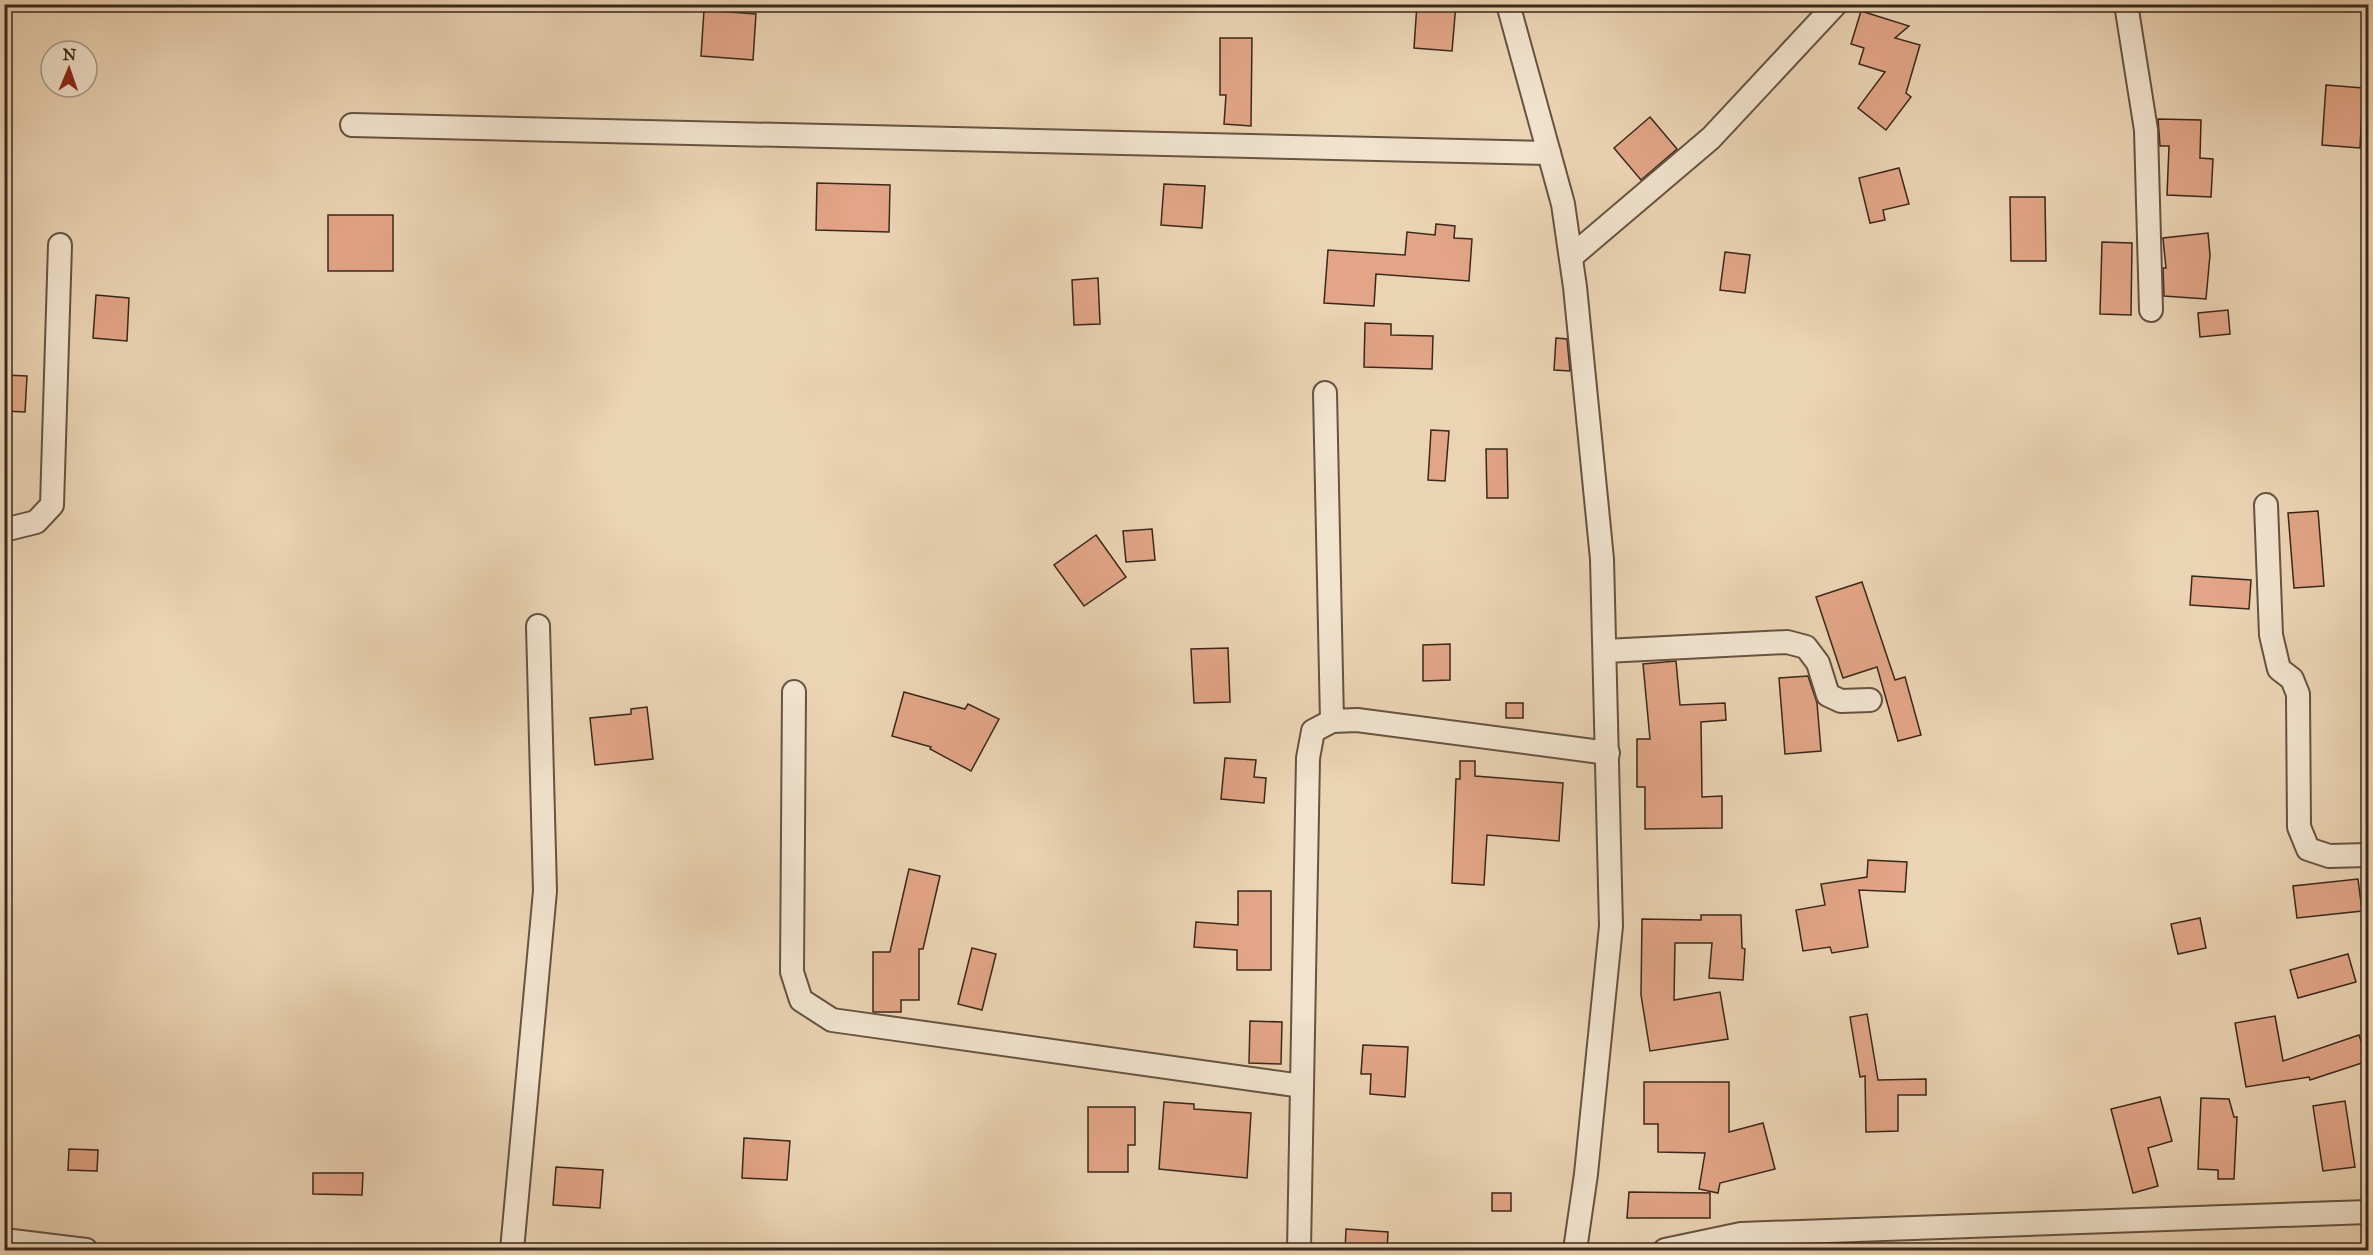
<svg xmlns="http://www.w3.org/2000/svg" width="2373" height="1255" font-family="'IM FELL Great Primer',serif">
<style>
.building{fill:#e2a587;stroke:#3a281b;stroke-width:1.5}
.lines{fill:none;stroke-linecap:round;stroke-linejoin:round}
.minor-casing{stroke:#665341;stroke-width:26}
.minor{stroke:#f2e3ce;stroke-width:22}
</style>
<rect width="100%" height="100%" fill="#ebd4b4"/>
<filter id="stains"><feTurbulence type="fractalNoise" baseFrequency=".00333" numOctaves="4"/><feColorMatrix values="0 0 0 0 .2 0 0 0 0 .09 0 0 0 0 .02 0 0 0 .5 -.17"/></filter>
<radialGradient id="worn" r=".72"><stop offset=".6" stop-color="#630" stop-opacity="0"/><stop offset="1" stop-color="#630" stop-opacity=".3"/></radialGradient>
<g class="building">
<path d="M1417 4H1456L1452 51 1414 48Z"/>
<path d="M704 10 756 14 753 60 701 56Z"/>
<path d="M1861 11 1909 26 1895 38 1920 45 1906 93 1911 97 1886 130 1858 108 1885 72 1859 64 1864 48 1851 44Z"/>
<path d="M1220 38H1252L1251 126 1224 124 1226 95H1220Z"/>
<path d="M2326 85 2363 88 2360 148 2322 145Z"/>
<path d="M1650 117 1677 149 1641 180 1614 148Z"/>
<path d="M2158 119 2201 120 2200 158 2213 159 2211 197 2167 195 2169 146H2160Z"/>
<path d="M1899 168 1909 204 1883 210 1885 220 1870 223 1859 178Z"/>
<path d="M817 183 890 185 889 232 816 230Z"/>
<path d="M1164 184 1205 186 1202 228 1161 225Z"/>
<path d="M2010 197H2045L2046 261H2011Z"/>
<rect x="328" y="215" width="65" height="56"/>
<path d="M1436 224 1455 226 1454 238 1472 239 1469 281 1376 274 1374 306 1324 303 1328 250 1405 255 1407 232 1435 235Z"/>
<path d="M2208 233 2210 255 2206 299 2164 296 2163 268H2166L2163 238Z"/>
<path d="M2102 242 2132 243 2131 315 2100 314Z"/>
<path d="M1725 252 1750 255 1745 293 1720 290Z"/>
<path d="M1098 278 1100 324 1074 325 1072 280Z"/>
<path d="M96 295 129 298 127 341 93 338Z"/>
<path d="M2228 310 2230 334 2200 337 2198 313Z"/>
<path d="M1365 323 1391 324V335L1433 336 1432 369 1364 367Z"/>
<path d="M1556 338 1567 339 1570 371 1554 370Z"/>
<path d="M4 375 27 376 25 412 4 411Z"/>
<path d="M1431 430 1449 431 1445 481 1428 480Z"/>
<path d="M1486 449H1507L1508 498H1487Z"/>
<path d="M2318 511 2324 586 2294 588 2288 513Z"/>
<path d="M1152 529 1155 560 1126 562 1123 531Z"/>
<path d="M1096 535 1126 577 1084 606 1054 565Z"/>
<path d="M2192 576 2251 580 2249 609 2190 605Z"/>
<path d="M1862 582 1895 680 1905 677 1921 735 1898 741 1877 667 1843 678 1816 597Z"/>
<path d="M1450 644V680L1423 681V645Z"/>
<path d="M1228 648 1230 702 1194 703 1191 649Z"/>
<path d="M1676 661 1680 705 1725 703 1726 720 1701 722 1702 797 1722 796V828L1645 829V787H1637V739H1650L1643 664Z"/>
<path d="M1808 676 1817 703 1821 751 1785 754 1779 678Z"/>
<path d="M904 692 965 709 968 704 999 719 971 771 930 749 931 747 892 736Z"/>
<rect x="1506" y="703" width="17" height="15"/>
<path d="M647 707 653 759 595 765 590 718 631 714V709Z"/>
<path d="M1225 758 1256 760 1254 777 1266 778 1264 803 1221 799Z"/>
<path d="M1460 761H1475V776L1563 783 1559 841 1487 835 1484 885 1452 883 1456 779H1460Z"/>
<path d="M1868 860 1907 862 1905 892 1859 890 1868 947 1832 953 1830 947 1803 951 1796 910 1825 905 1821 884 1867 877Z"/>
<path d="M909 869 940 876 923 949H919V1000H901V1012H873V952H890Z"/>
<path d="M2358 879 2362 911 2297 918 2293 886Z"/>
<path d="M1238 891H1271V970H1237V950L1194 947 1196 922 1238 925Z"/>
<path d="M1701 915H1741L1742 948 1745 949 1743 980 1709 978 1712 943H1675L1674 1000 1720 992 1728 1039 1650 1051 1641 995 1642 919 1701 920Z"/>
<path d="M2200 918 2206 948 2178 954 2171 924Z"/>
<path d="M972 948 996 954 982 1010 958 1004Z"/>
<path d="M2348 954 2356 982 2298 998 2290 970Z"/>
<path d="M1867 1014 1878 1080 1926 1079V1095H1898V1131L1866 1132 1865 1076 1860 1077 1850 1017Z"/>
<path d="M2275 1016 2283 1061 2359 1035 2368 1061 2310 1080 2309 1077 2246 1087 2235 1023Z"/>
<path d="M1250 1021 1282 1022 1281 1064 1249 1063Z"/>
<path d="M1363 1045 1408 1047 1405 1097 1370 1094 1371 1074H1361Z"/>
<path d="M1644 1082H1729V1132L1763 1123 1775 1169 1720 1183 1718 1193 1699 1189 1705 1153 1658 1152V1124H1644Z"/>
<path d="M2160 1097 2172 1141 2148 1148 2158 1186 2133 1193 2111 1109Z"/>
<path d="M2201 1098 2229 1099 2234 1117H2237L2234 1179H2218V1170L2198 1169Z"/>
<path d="M2345 1101 2355 1167 2323 1171 2313 1106Z"/>
<path d="M1164 1102 1194 1104V1109L1251 1113 1247 1178 1159 1169Z"/>
<path d="M1088 1107H1135V1145H1128V1172H1088Z"/>
<path d="M744 1138 790 1141 787 1180 742 1178Z"/>
<path d="M69 1149 98 1150 97 1171 68 1170Z"/>
<path d="M556 1167 603 1170 600 1208 553 1205Z"/>
<path d="M313 1173H363L362 1195 313 1194Z"/>
<path d="M1629 1192 1710 1193V1218H1627Z"/>
<rect x="1492" y="1193" width="19" height="18"/>
<path d="M1346 1229 1388 1232 1387 1251H1345Z"/>
</g>
<g class="lines">
<g class="minor-casing">
<g id="minor">
<path d="M1508 4 1563 204 1575 287 1602 559 1611 926 1586 1174 1575 1250"/>
<path d="M2126 4 2146 130 2151 310"/>
<path d="M352 125 1549 153"/>
<path d="M1571 257 1711 138 1836 4"/>
<path d="M1325 393 1332 721"/>
<path d="M2266 505 2271 635 2279 669 2292 679 2298 694 2299 827 2308 849 2329 856 2368 855"/>
<path d="M4 530 36 522 52 505 60 245"/>
<path d="M1605 651 1787 642 1806 647 1818 663 1828 695 1841 701 1870 700"/>
<path d="M794 692 792 972 801 1000 832 1020 1302 1086"/>
<path d="M4 1240 86 1250"/>
<path d="M512 1250 545 891 538 626"/>
<path d="M1299 1250 1308 758 1313 731 1332 721 1357 720 1608 753"/>
<path d="M1665 1250 1741 1234 2368 1212"/>
</g>
</g>
<use href="#minor" class="minor"/>
</g>
<rect width="2373" height="1255" fill="none" stroke="#ebd4b4" stroke-width="24"/>
<rect x="6" y="6" width="2361" height="1243" fill="none" stroke="#3a281b" stroke-width="3"/>
<rect x="12" y="12" width="2349" height="1231" fill="none" stroke="#3a281b" stroke-width="1.5"/>
<g transform="translate(69 69) rotate(2)"><circle r="28" fill="#f2e3ce" stroke="#a89886" stroke-width="1.5"/>
<path d="M0-4.5L10 22L0 15L-10 22Z" fill="#8f2418"/>
<text y="-9" font-size="16" font-weight="bold" text-anchor="middle" fill="#3a281b">N</text>
</g>
<rect width="100%" height="100%" filter="url(#stains)"/>
<rect width="100%" height="100%" fill="url(#worn)"/>
</svg>
